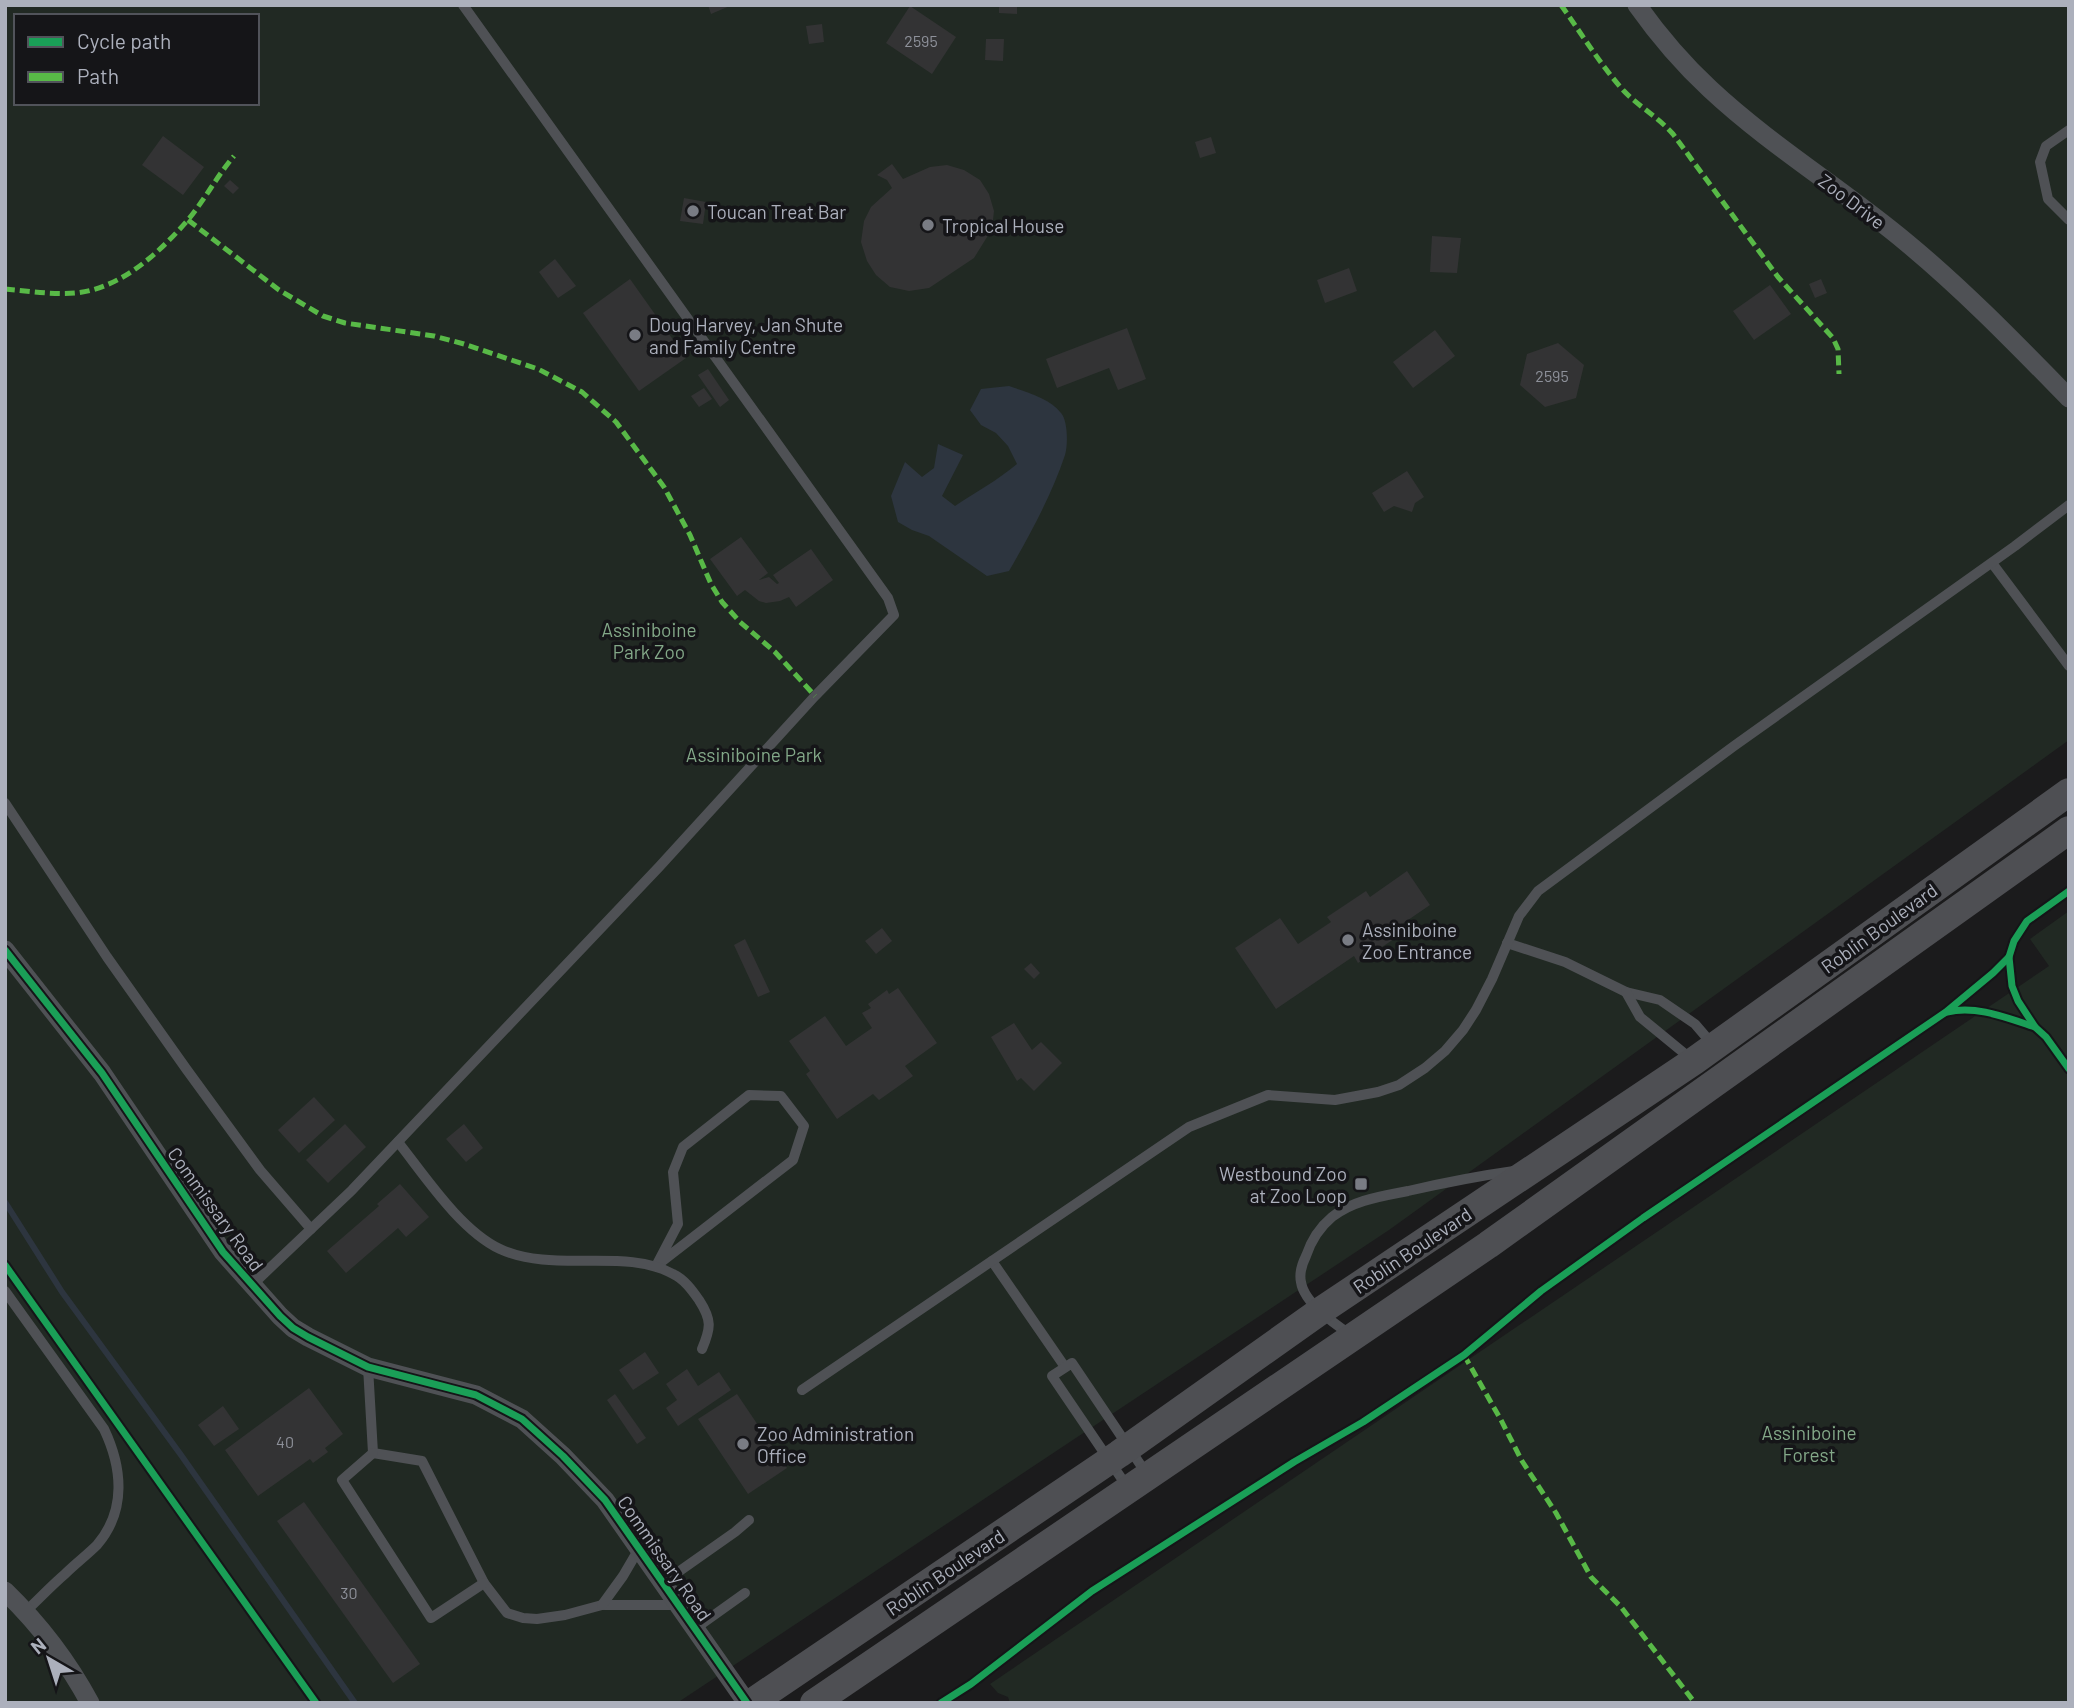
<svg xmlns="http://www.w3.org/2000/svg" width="2074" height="1708" font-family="Barlow,sans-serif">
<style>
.green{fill:#212923;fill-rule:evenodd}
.water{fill:#2d353f}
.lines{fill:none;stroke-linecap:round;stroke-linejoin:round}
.stream{stroke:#2d353f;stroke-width:6}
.building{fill:#333334}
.lane{stroke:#4f5155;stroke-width:10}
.street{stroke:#4f5155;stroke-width:19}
.secondary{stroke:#4e4f53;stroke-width:28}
.quiet{stroke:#58b947;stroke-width:5;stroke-dasharray:10 5;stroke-linecap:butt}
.cycleway-casing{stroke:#151518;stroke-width:11}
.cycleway{stroke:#1a9f57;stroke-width:7}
.poi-dot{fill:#797c84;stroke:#151518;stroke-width:2.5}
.labels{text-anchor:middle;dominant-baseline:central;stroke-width:7;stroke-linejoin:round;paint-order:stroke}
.number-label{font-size:16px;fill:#8e919a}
.street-label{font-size:19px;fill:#acb0bc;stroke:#151518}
.poi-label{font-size:19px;fill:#acb0bc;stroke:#151518;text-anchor:start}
.park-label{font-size:19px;fill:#83a888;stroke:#151518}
</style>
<rect width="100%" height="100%" fill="#1b1b1c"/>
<g class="green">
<path d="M5 5H2069V740L1389 1230 677 1703H5ZM16 16H257V103H16Z"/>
<path d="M2069 911V1703H1010L1008 1697 998 1693 990 1684 2049 966 2030 939Z"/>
</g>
<path class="water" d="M1009 386C1026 392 1050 398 1061 413 1068 421 1068 445 1065 455 1052 494 1030 535 1009 571L987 576 929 536 912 530 898 522 891 496 905 462 922 477 934 468 938 444 963 455 942 496 955 506C976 492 998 480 1017 464L1008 446 996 433 981 425 970 410 981 389Z"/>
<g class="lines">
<path class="stream" d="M5 1202 62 1292 181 1455 355 1703"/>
</g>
<g class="building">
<path d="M708 5H732L711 14Z"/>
<path d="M999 5H1017V14L999 13Z"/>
<path d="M910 6 956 37 932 74 886 43Z"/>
<path d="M822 24 824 42 809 44 806 26Z"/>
<path d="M986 39H1004L1003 61 985 60Z"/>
<path d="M163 136 204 167 183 195 142 165Z"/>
<path d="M1211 137 1216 153 1200 158 1195 142Z"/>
<path d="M892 164 903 179 930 167 947 165 964 170 980 180 989 194 994 211 992 229 974 258 929 288 909 291 890 287 876 275 867 261 861 242 864 221 871 207 892 188 887 180 877 175Z"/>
<path d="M230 180 239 188 233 194 224 186Z"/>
<path d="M684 198 706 202 703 224 680 221Z"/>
<path d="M1432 236 1461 238 1457 273 1430 272Z"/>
<path d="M555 259 576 286 558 298 539 272Z"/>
<path d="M1349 268 1357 291 1325 303 1317 280Z"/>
<path d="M630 279 686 358 639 391 583 313Z"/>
<path d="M1821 279 1827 293 1815 298 1809 284Z"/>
<path d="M1770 285 1791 314 1754 340 1733 311Z"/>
<path d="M1127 328 1146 379 1118 390 1109 368 1057 388 1046 359Z"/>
<path d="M1435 330 1455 356 1413 388 1393 362Z"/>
<path d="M1558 343 1584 365 1576 398 1545 407 1520 385 1527 354Z"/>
<path d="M708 369 729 400 720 407 698 375Z"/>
<path d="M704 388 712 399 699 407 691 396Z"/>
<path d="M1407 471 1424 497 1415 503 1412 512 1394 506 1384 512 1372 493Z"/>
<path d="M741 537 768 573 759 580 769 577 777 584 779 583 773 575 811 549 833 580 796 607 789 597 780 601 766 603 759 601 745 590 737 596 710 559Z"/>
<path d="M1407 871 1430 905 1392 931 1397 937 1358 963 1354 956 1276 1009 1235 948 1280 918 1298 944 1331 922 1327 917 1366 891 1370 897Z"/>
<path d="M882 928 892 941 876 954 865 941Z"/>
<path d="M745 939 770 992 758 997 734 945Z"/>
<path d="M1031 963 1040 973 1034 979 1024 969Z"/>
<path d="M898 988 937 1043 905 1066 913 1076 879 1100 873 1094 837 1119 806 1074 810 1071 789 1041 825 1016 846 1046 872 1028 862 1013 871 1008 868 1004 887 990 889 994Z"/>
<path d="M1014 1023 1032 1050 1041 1042 1062 1063 1034 1091 1021 1078 1017 1081 991 1037Z"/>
<path d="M314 1097 335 1120 299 1153 278 1130Z"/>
<path d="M345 1124 366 1147 328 1183 306 1160Z"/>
<path d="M464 1124 483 1148 466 1162 446 1139Z"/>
<path d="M400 1184 429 1217 406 1237 398 1228 346 1273 327 1251 379 1206 377 1204Z"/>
<path d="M645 1352 659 1373 633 1390 619 1370Z"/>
<path d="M687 1369 698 1386 719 1372 731 1390 678 1426 666 1408 677 1400 666 1384Z"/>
<path d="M309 1388 343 1434 325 1448 328 1452 313 1463 310 1459 258 1496 225 1450Z"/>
<path d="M615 1394 646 1438 637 1444 607 1400Z"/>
<path d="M737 1394 787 1468 748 1494 698 1419Z"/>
<path d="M223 1406 239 1429 214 1446 198 1425Z"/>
<path d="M304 1502 420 1664 393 1683 277 1521Z"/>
</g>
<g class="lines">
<g class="lane">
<path d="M2069 130 2046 146 2040 162 2048 199 2069 220"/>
<path d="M1992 563 2069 666"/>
<path d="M5 803 107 957 187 1070 260 1170 311 1229"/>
<path d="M1507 943 1565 962 1626 992 1660 1000 1695 1024 1713 1045"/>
<path d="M1626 992 1640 1017 1690 1058"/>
<path d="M749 1095 781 1096 804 1126 793 1160 656 1266 678 1224 673 1172 683 1147Z"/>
<path d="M398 1142C425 1176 460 1230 500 1249 554 1274 625 1247 673 1274 684 1279 692 1290 699 1300 712 1320 711 1328 702 1349"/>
<path d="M992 1261 1065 1367"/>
<path d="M252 1285 352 1190 659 867 815 696 894 615 888 598 463 5"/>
<path d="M5 1291 104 1429C122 1467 127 1510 97 1545 87 1555 75 1564 65 1574 51 1586 39 1599 26 1611"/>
<path d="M1351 1335C1335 1324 1304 1303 1301 1282 1299 1273 1302 1264 1306 1256 1311 1241 1320 1227 1332 1217 1353 1200 1383 1196 1408 1191 1443 1183 1478 1176 1514 1171"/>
<path d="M368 1367 373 1453 422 1461 484 1583 507 1613 523 1618 537 1619 565 1615 602 1605H677"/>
<path d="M802 1390 1189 1127 1268 1095 1335 1100 1378 1092 1399 1085 1425 1068 1445 1051 1463 1030 1476 1010 1492 979 1519 916 1538 891 1734 746 2015 546 2069 505"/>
<path d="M373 1453 342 1480 431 1618 484 1583"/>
<path d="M1128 1488 1052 1376 1072 1363 1146 1473"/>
<path d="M664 1582 735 1532 749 1520"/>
<path d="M602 1605 623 1576 640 1547"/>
<path d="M696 1628 745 1593"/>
</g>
<g class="street">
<path d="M1637 5C1659 36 1683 64 1710 89 1771 146 1844 190 1907 243 1965 291 2017 345 2069 398"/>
<path d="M5 950 102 1073 223 1252 280 1316 293 1328 308 1337 368 1367 476 1395 522 1419 563 1456 605 1500 747 1703"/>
<path d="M5 1591C39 1624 67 1660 90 1703"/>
</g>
<g class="secondary">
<path d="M751 1703 1119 1454 1319 1312 1694 1061 2069 792"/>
<path d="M814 1703 1488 1245 2069 830"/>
</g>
<g class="quiet">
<path d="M1561 5C1581 33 1600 64 1623 90 1638 106 1658 117 1673 134L1778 277 1833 338 1838 349 1839 374"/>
<path d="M188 220 279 290 323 316 345 323 434 336 464 344 538 369 582 392 616 422 664 487 690 535 711 584 722 602 740 622 775 652 815 696"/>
<path d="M5 289C28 291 53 295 76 293 121 288 158 254 187 221 204 201 217 176 234 156"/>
<path d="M1464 1355 1501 1420 1522 1461 1556 1513 1591 1577 1621 1607 1695 1703"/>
</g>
<g class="cycleway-casing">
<g id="cycleway">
<path d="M5 950 102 1073 223 1252 280 1316 293 1328 308 1337 368 1367 476 1395 522 1419 563 1456 605 1500 747 1703"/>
<path d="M2009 957 2012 986 2018 1001 2035 1027 2046 1037 2069 1069"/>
<path d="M1947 1012C1977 1005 2007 1018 2035 1027"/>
<path d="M5 1265 316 1703"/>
<path d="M941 1703 971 1684 1092 1591 1294 1462 1363 1422 1464 1355 1541 1291 1643 1218 1946 1012 1993 973 2009 957 2014 941 2027 921 2069 891"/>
</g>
</g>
<use href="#cycleway" class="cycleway"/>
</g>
<g class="poi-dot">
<circle cx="693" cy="211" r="7"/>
<circle cx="928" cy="225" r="7"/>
<circle cx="635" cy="335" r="7"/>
<circle cx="1348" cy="940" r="7"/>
<rect x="1354" y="1177" width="14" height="14" rx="3.5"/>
<circle cx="743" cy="1444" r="7"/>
</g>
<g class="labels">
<g class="number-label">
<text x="921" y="40">2595</text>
<text x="1552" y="375">2595</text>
<text x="285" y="1441">40</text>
<text x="349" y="1592">30</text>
</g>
<g class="street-label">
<text transform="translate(1852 201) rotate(37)">Zoo Drive</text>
<text transform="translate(1879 928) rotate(-36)">Roblin Boulevard</text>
<text transform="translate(216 1209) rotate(54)">Commissary Road</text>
<text transform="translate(1412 1250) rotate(-34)">Roblin Boulevard</text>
<text transform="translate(665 1558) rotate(55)">Commissary Road</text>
<text transform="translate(945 1572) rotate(-34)">Roblin Boulevard</text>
</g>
<g class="poi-label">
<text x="707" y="211">Toucan Treat Bar</text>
<text x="942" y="225">Tropical House</text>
<text x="649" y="324">Doug Harvey, Jan Shute<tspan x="649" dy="22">and Family Centre</tspan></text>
<text x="1362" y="929">Assiniboine<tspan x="1362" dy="22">Zoo Entrance</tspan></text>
<text x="1347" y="1173" text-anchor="end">Westbound Zoo<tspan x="1347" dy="22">at Zoo Loop</tspan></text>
<text x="757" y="1433">Zoo Administration<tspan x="757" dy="22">Office</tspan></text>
</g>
<g class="park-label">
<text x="649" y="629">Assiniboine<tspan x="649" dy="22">Park Zoo</tspan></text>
<text x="754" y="754">Assiniboine Park</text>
<text x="1809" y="1432">Assiniboine<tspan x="1809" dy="22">Forest</tspan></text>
</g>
</g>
<rect width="2074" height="1708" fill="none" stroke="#acb0bc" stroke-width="14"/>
<rect x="14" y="14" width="245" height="91" fill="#151518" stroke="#51535a" stroke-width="2"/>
<rect x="28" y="37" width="35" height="10" fill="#1a9f57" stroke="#51535a" stroke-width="2"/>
<text x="77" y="49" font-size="21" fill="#acb0bc">Cycle path</text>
<rect x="28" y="72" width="35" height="10" fill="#58b947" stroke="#51535a" stroke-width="2"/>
<text x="77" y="84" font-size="21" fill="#acb0bc">Path</text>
<g transform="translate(49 1659) rotate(321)" stroke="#151518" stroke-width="5" paint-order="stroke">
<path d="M0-5L12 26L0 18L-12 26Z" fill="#acb0bc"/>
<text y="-10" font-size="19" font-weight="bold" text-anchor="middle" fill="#acb0bc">N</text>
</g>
</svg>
